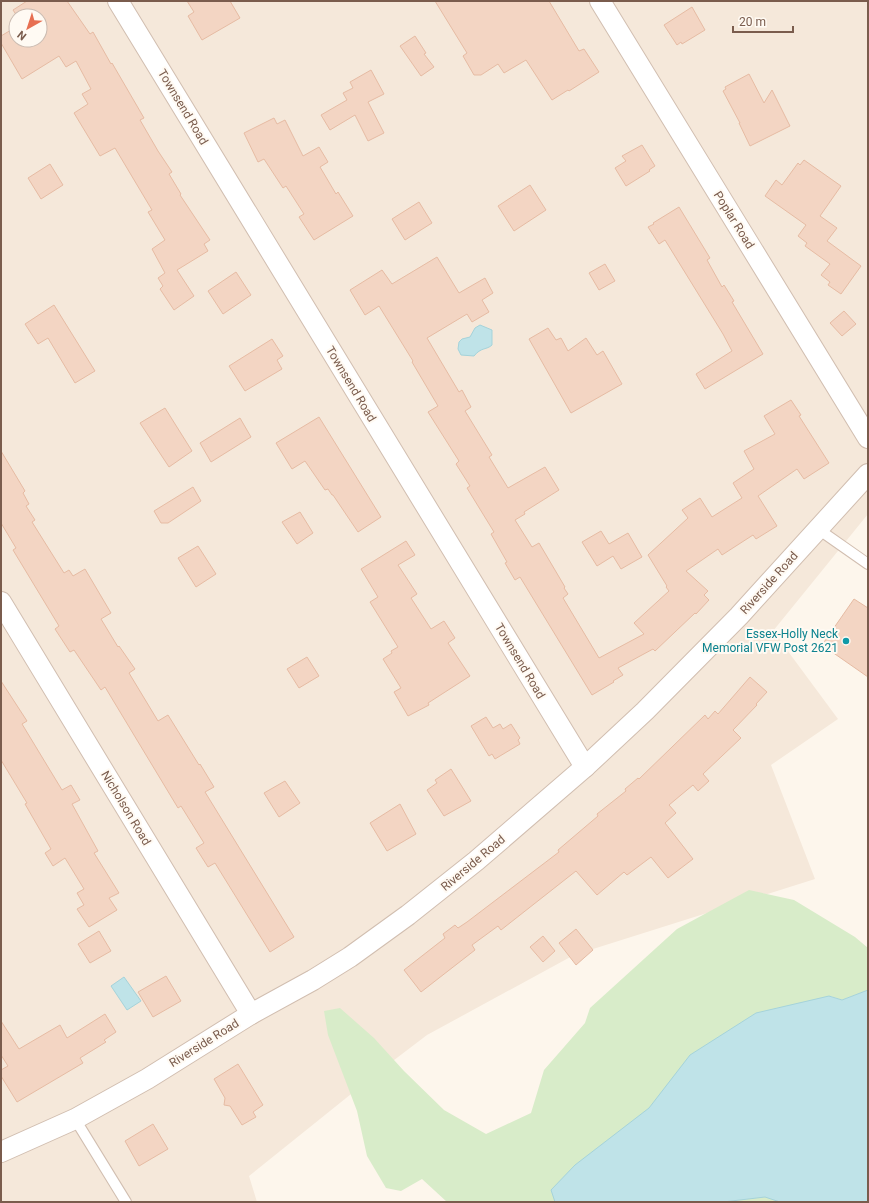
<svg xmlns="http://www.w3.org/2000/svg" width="869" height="1203" font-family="Roboto,sans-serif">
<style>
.residential{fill:#f5e8da;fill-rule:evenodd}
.green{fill:#d8ecc9}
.water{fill:#bfe3e8;stroke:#a5d3da}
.building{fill:#f3d5c3;stroke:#e6bba3}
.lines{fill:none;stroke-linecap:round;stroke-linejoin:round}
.lane-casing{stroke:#d1beb0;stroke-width:12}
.street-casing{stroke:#d1beb0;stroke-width:22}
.lane{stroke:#fff;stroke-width:10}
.street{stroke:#fff;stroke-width:20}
.culture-dot{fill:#0f9aa8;stroke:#fffaf3;stroke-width:1.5}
.labels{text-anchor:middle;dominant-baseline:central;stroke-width:4;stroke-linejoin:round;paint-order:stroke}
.street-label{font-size:12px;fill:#7a5c4d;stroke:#fffaf3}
.culture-label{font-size:12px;fill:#0d838f;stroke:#fffaf3;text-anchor:end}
</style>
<rect width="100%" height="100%" fill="#fdf6ec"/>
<path class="residential" d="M1 1H868V514L773 631 838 719 771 765 815 879 574 955 427 1035 381 1070 249 1176 257 1202H1ZM16 16H40V40H16Z"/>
<path class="green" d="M749 890 794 900 855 937 868 948V990L842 1000 830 996 868 1202H447L422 1179 401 1191 386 1188 367 1156 357 1111 328 1035 324 1011 340 1008 374 1038 404 1071 444 1110 486 1134 531 1113 544 1070 585 1023 590 1008 677 929Z"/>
<g class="water">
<path d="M480 325 492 330V345C487 350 481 347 474 356L461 355 458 349 459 342 462 339 470 337 475 328Z"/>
<path d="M124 977 141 1001 127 1010 111 986Z"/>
<path d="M868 990V1202H780L765 1197 723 1202H555L551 1190 575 1165 649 1108 690 1055 756 1013 829 996 842 1000Z"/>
</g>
<g class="building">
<path d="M27 1H67L90 34 93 32 111 64 112 63 144 118 140 120 158 151 172 172 169 174 181 194 180 195 210 240 204 244 208 251 177 270 194 296 174 310 160 289 163 286 158 278 165 273 152 249 165 240 148 212 152 210 115 148 100 156 74 113 88 104 82 94 91 89 76 61 66 67 59 56 22 79 1 43V36L16 27V40H40V16H17L13 10Z"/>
<path d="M187 1H230L240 18 202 40 188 16 194 12Z"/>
<path d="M435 1H549L579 51 584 49 599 72 569 91 568 90 552 100 526 60 504 73 498 64 481 75H474L463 56 467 53Z"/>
<path d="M692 7 705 30 682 44 681 42 677 45 664 25Z"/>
<path d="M415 36 426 53 424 54 434 67 421 76 400 46Z"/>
<path d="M371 70 384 94 368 102 384 133 368 141 355 115 330 130 321 115 347 100 343 93 353 88 350 82Z"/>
<path d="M749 74 764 103 772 90 790 126 750 146 739 123H740L723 91 726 89 725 87Z"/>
<path d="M274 118 277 124 285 120 303 156 319 147 328 162 320 167 336 194 338 192 353 216 314 240 299 217 304 214 286 186 283 188 264 159 258 162 244 133Z"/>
<path d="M642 145 655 166 649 170 650 171 626 186 615 168 626 161 622 156Z"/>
<path d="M804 160 841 186 820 216 837 228 827 241 861 266 841 294 828 285 830 282 821 275 830 264 805 246 807 243 798 236 806 225 765 196 776 180 782 185 798 163 800 165Z"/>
<path d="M50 164 63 185 41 199 28 178Z"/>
<path d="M530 185 546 210 514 231 498 206Z"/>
<path d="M419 202 432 223 405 240 392 219Z"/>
<path d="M679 207 710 258 707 260 722 287 724 285 734 301 732 302 763 354 705 389 696 374 732 351 723 334 665 240 659 244 648 227 654 224 653 223Z"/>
<path d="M437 257 459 293 485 278 493 293 482 300 489 312 472 322 467 314 427 338 459 392 462 390 471 407 465 411 492 455 489 457 508 488 545 467 559 490 524 512 525 514 515 520 532 547 539 543 565 587 564 588 568 594 563 598 599 658 644 634 634 623 669 591 666 587 667 586 648 555 688 518 682 510 700 498 712 517 742 498 733 483 754 469 744 451 775 434 764 416 791 400 801 415 799 416 829 463 804 479 797 469 758 496 777 526 756 539 753 535 722 555 718 549 686 571 708 591 704 595 709 600 696 614 695 613 655 651 653 649 618 668 623 675 613 681 614 682 592 695 520 577 515 580 505 563 507 562 491 534 494 532 467 488 470 486 456 464 459 461 428 412 438 406 412 362 413 361 379 306 365 315 350 290 382 270 392 284Z"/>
<path d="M605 264 615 281 599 290 589 273Z"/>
<path d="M236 272 251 295 223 314 208 291Z"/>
<path d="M54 305 95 371 75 383 48 338 38 344 25 324Z"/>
<path d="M844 311 856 324 842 336 830 323Z"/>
<path d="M548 328 556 340 561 338 568 351 586 338 597 355 603 351 622 384 571 413 529 339Z"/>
<path d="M272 339 283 356 277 360 282 369 245 391 229 366Z"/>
<path d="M165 408 192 451 169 467 140 423Z"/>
<path d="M319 417 381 517 358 532 333 495H332L328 489 325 490 305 461 292 469 276 443Z"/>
<path d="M240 418 251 437 211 462 200 443Z"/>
<path d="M1 451 25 491 23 493 29 504 26 506 35 520 32 522 64 573 69 570 73 576 85 569 111 613 101 619 118 647 119 646 135 669 129 673 158 721 168 715 199 765 200 764 214 787 205 792 294 937 270 952 215 863 208 867 196 848 204 843 181 806 178 808 105 687 101 690 74 650 70 652 55 629 59 626 13 550 16 548 1 523Z"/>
<path d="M193 487 201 501 168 523H161L154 511Z"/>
<path d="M300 512 313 533 297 544 282 522Z"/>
<path d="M601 531 609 544 628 533 642 557 621 569 613 556 597 566 582 542Z"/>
<path d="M406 541 415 555 398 565 417 594 411 598 431 629 444 621 455 638 448 643 470 676 428 703 429 705 408 716 394 692 401 688 383 659 392 653 391 651 398 647 370 602 378 597 361 569Z"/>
<path d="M198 546 216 574 196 587 178 558Z"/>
<path d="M854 599 868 608V677L822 645Z"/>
<path d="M307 657 319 676 299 688 287 669Z"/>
<path d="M750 677 767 692 756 704 757 705 733 730 741 738 703 774 709 781 698 791 693 785 669 805 676 813 665 823 693 859 668 878 651 857 627 875 624 872 597 895 576 871 501 930 498 926 472 945 475 950 421 992 404 970 445 938 443 934 455 925 458 928 467 922 559 852 558 850 598 816 597 814 626 791 625 789 638 778 639 779 705 715 708 719 715 711 718 714Z"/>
<path d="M1 681 27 721 22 724 62 790 71 785 80 800 72 804 98 851 94 853 119 893 109 898 117 910 89 927 77 909 84 905 77 893 84 889 65 858 53 866 45 853 51 849 25 804 27 803 1 760Z"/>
<path d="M486 717 493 728 500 724 503 729 511 724 520 738 518 740 520 744 495 759 492 754 489 756 471 726Z"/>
<path d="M451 769 471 801 444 816 427 790 437 783 435 780Z"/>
<path d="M285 781 300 803 279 817 264 793Z"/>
<path d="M400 804 416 834 387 851 370 823Z"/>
<path d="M576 929 593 950 576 965 559 943Z"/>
<path d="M99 931 111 951 90 963 78 944Z"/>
<path d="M543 936 555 951 543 962 530 947Z"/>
<path d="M166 976 181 1001 153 1017 138 992Z"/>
<path d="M105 1014 116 1032 104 1040 106 1042 80 1058 83 1063 17 1102 1 1076V1070L8 1066 1 1055V1021L19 1049 60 1025 67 1038Z"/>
<path d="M238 1064 263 1105 253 1112 256 1117 242 1125 230 1106 224 1105 225 1098 214 1079Z"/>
<path d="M153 1124 168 1149 139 1166 125 1141Z"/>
</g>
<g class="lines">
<g class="lane-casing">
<g id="lane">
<path d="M818 529 868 564"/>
<path d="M75 1119 126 1202"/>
</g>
</g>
<g class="street-casing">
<g id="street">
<path d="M118 1 585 767"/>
<path d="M600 1 868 438"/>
<path d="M1 602 251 1014"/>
<path d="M1 1152 75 1119 147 1079 251 1014 313 980 350 957 408 915 476 861 585 767 645 711 739 616 868 474"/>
</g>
</g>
<use href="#lane" class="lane"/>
<use href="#street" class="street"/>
</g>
<circle class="culture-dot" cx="846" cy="641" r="4"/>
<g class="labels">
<g class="street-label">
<text transform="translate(183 107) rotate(59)">Townsend Road</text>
<text transform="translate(734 220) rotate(58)">Poplar Road</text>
<text transform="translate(351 384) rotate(59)">Townsend Road</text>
<text transform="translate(769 583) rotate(-48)">Riverside Road</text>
<text transform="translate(520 661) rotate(59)">Townsend Road</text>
<text transform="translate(126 808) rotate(59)">Nicholson Road</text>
<text transform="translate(473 863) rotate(-40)">Riverside Road</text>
<text transform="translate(204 1043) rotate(-32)">Riverside Road</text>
</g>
<g class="culture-label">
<text x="838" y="634">Essex-Holly Neck<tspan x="838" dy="14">Memorial VFW Post 2621</tspan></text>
</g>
</g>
<rect width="869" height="1203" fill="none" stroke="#7a5c4d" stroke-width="4"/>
<g transform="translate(28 28) rotate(219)"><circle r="19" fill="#fffaf3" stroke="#cabbb1"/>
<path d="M0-3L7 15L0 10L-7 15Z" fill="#e76f51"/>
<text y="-6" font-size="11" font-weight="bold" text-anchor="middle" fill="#7a5c4d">N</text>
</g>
<path d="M733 26v6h60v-6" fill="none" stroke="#7a5c4d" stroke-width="2"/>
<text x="739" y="26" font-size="12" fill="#7a5c4d" stroke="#fffaf3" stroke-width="3" paint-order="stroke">20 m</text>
</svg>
